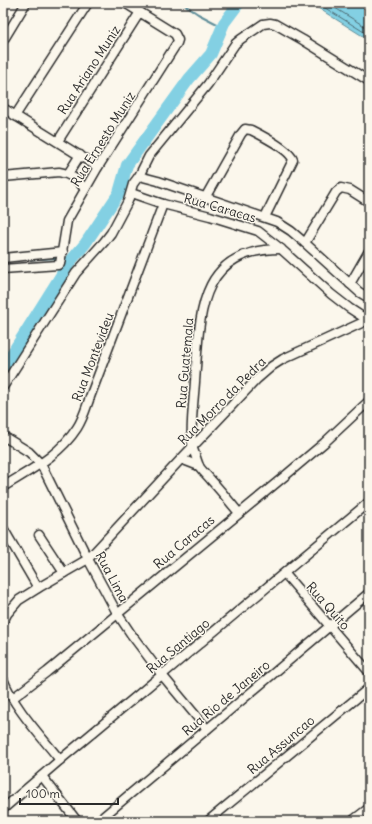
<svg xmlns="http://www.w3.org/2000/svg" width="372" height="824" font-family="Delius,sans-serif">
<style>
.water{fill:#83d0e3;stroke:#608e99}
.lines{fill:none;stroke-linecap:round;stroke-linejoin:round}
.shore{stroke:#4e6d75;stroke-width:1}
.stream{stroke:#608e99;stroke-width:2}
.river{stroke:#83d0e3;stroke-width:12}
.minor-casing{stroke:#2b2b2b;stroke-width:11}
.minor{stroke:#fbf7ec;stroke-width:8}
.labels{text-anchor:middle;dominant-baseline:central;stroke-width:3;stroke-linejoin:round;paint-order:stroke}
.street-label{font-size:13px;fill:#2b2b2b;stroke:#fbf7ec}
</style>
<rect width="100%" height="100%" fill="#fbf7ec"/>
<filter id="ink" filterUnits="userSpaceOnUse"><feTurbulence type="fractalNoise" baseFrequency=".025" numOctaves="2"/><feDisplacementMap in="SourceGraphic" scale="8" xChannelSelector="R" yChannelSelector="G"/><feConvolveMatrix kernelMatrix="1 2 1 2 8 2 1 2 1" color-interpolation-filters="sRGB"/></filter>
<g filter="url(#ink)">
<path class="water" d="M310 3H369V40Z"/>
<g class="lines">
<g class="shore">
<path d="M317 3 369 35"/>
<path d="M327 3 369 29"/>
</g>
<g class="stream">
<path d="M182 3 198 14 223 27"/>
<path d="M20 260 58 258"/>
<path d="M64 260 69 263"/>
</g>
<path class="river" d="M3 368 69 263 85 244 119 193 127 165 189 79 211 54 224 23 239 3"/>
<g class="minor-casing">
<g id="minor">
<path d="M3 41 26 3"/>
<path d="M3 108 98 167"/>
<path d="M15 116 88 3"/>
<path d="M58 141 140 12"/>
<path d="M68 174 80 155"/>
<path d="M139 176 158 181 277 222 291 231 305 243 359 292 369 298"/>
<path d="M3 177 59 172C71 174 78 180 85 189"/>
<path d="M131 193 163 204 210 216 258 231 281 249 331 294 349 308 369 321"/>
<path d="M205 198 241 134 245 129 251 130C261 135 290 150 293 160L265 217"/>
<path d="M305 243 333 197 336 192 341 188 350 190 369 202"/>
<path d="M3 258 63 252"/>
<path d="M3 269 58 265 60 264 67 221 98 167 177 43 178 40 175 34 125 3"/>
<path d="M350 284 369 251"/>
<path d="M3 387 76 273 104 242 111 233 128 201 133 184 139 176 149 156 208 84 235 44 241 39 263 24 270 23 275 24 303 40 369 81"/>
<path d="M3 436 29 452 41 464 88 559 117 613 131 634 162 675 207 729"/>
<path d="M181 459 199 466"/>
<path d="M3 487C30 470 59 456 77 428 83 419 86 408 90 397L163 204"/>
<path d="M239 513C230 502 221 491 211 480 208 476 202 471 199 466 197 461 195 454 193 449 189 435 194 398 195 382 200 318 196 249 281 249"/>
<path d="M3 528 38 588"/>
<path d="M39 535 64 573"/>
<path d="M285 574 369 672"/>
<path d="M3 622 7 614 19 600 38 588 88 559 181 459 257 379 272 366 283 359 368 320"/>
<path d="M3 679C14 708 41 736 60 760"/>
<path d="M13 698 47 672 286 475 324 443 369 401"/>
<path d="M42 776 77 821"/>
<path d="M3 809 60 760 369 502"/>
<path d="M98 821 369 593"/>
<path d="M208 821 369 688"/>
<path d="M352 821 369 808"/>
</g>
</g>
<use href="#minor" class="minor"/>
</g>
</g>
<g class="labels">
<g class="street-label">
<text transform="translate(89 70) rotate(-57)">Rua Ariano Muniz</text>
<text transform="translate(103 139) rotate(-58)">Rua Ernesto Muniz</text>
<text transform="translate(220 208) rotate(16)">Rua Caracas</text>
<text transform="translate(93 357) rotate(-69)">Rua Montevideu</text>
<text transform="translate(185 363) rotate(-85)">Rua Guatemala</text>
<text transform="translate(222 401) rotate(-45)">Rua Morro da Pedra</text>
<text transform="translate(184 542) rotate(-40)">Rua Caracas</text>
<text transform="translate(112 577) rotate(62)">Rua Lima</text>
<text transform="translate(328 606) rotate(49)">Rua Quito</text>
<text transform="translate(178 646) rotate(-40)">Rua Santiago</text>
<text transform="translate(226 698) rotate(-40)">Rua Rio de Janeiro</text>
<text transform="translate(281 745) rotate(-40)">Rua Assuncao</text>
</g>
</g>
<rect width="372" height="824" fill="none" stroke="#fbf7ec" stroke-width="16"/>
<rect x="8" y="8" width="356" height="808" fill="none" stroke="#2b2b2b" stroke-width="1.5" filter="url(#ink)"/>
<path d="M20 798v6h98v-6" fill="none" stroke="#2b2b2b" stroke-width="2"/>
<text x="26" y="798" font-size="12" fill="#2b2b2b" stroke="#fbf7ec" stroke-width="3" paint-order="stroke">100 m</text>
</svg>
